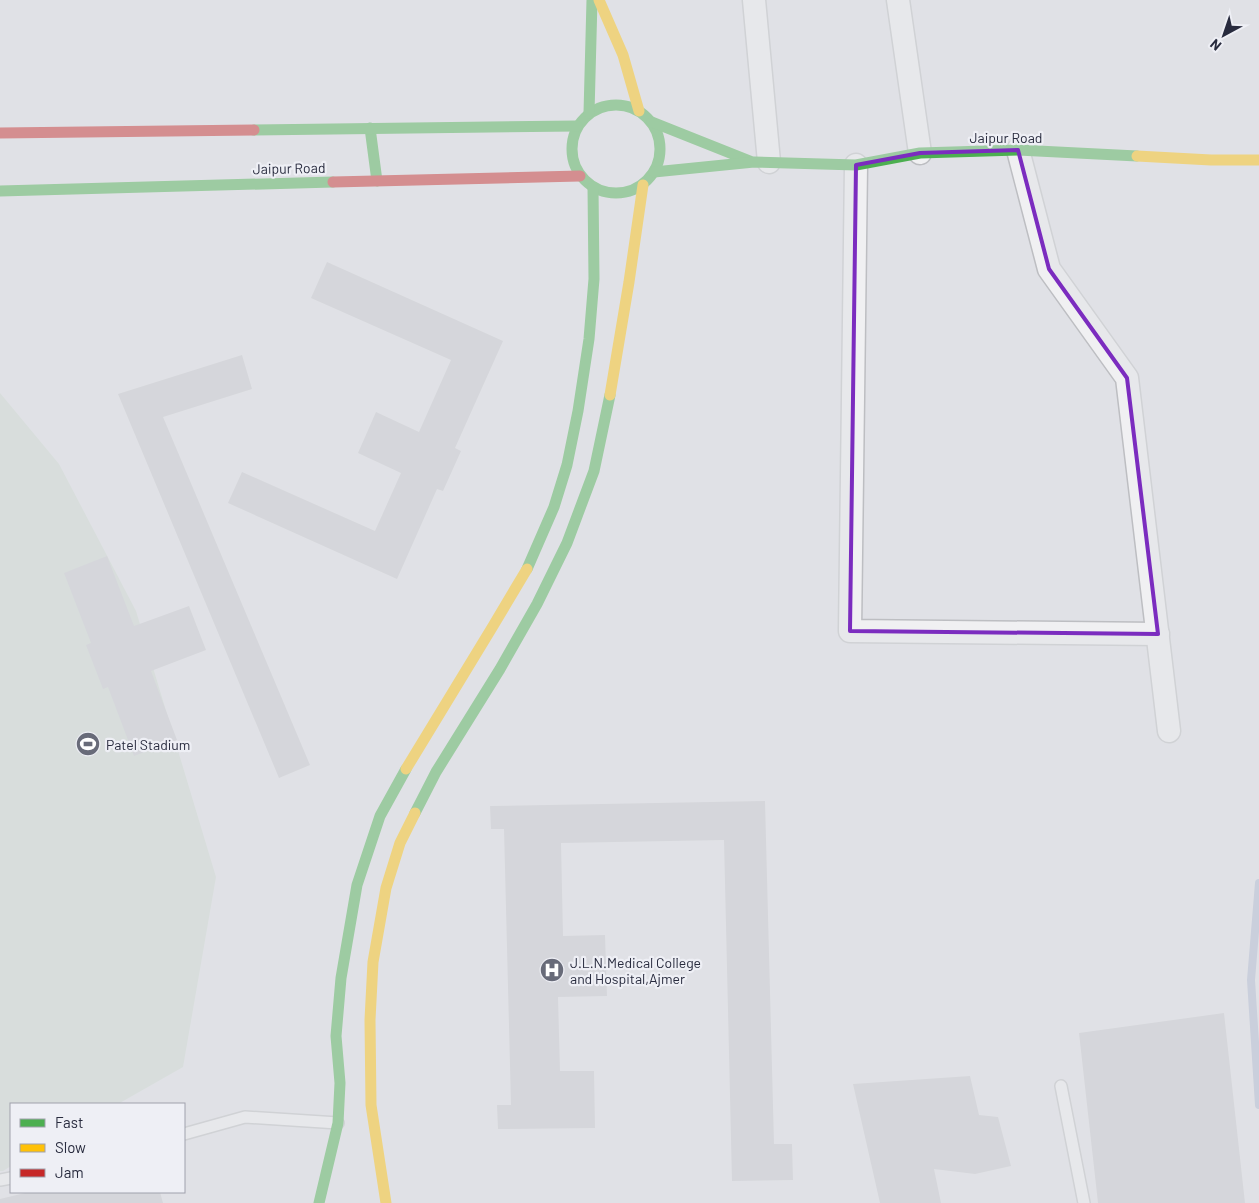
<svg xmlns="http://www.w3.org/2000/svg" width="1259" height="1203" font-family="Barlow,sans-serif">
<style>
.green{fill:#ced8d1}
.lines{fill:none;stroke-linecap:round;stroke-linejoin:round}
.stream{stroke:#afb8d0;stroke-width:8}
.building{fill:#c8c8ce}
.lane-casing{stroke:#bdbec2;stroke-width:14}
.street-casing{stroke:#bdbec2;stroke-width:25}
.lane{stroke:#f0f0f2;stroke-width:11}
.street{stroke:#f0f0f2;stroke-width:22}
.fast{stroke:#4caf50;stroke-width:11}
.slow{stroke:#ffc107;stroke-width:11}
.jam{stroke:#c62828;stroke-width:11}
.marked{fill:none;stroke:#7b2cbf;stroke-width:4;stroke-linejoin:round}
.labels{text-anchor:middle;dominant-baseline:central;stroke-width:4.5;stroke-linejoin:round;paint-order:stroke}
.street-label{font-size:14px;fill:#282b3e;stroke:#eeeff5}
.poi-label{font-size:14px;fill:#282b3e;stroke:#eeeff5;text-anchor:start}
</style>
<rect width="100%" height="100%" fill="#e0e1e6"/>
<path class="green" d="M0 393 59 464 136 611 216 877 183 1067 118 1104H11V1166L3 1171H0Z"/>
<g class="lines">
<path class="stream" d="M1259 883 1251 980 1259 1105"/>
</g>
<g class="building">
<path d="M327 262 503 341 455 448 461 451 443 491 437 489 397 579 228 503 242 472 375 531 401 473 358 453 376 412 419 432 451 360 311 298Z"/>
<path d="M242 355 252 389 163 417 310 765 279 778 118 394Z"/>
<path d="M107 556 134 626 189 606 206 650 151 671 177 740 134 756 108 687 103 689 86 645 91 643 64 573Z"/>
<path d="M765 801 774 1144H792L793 1180 732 1181 724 840 561 843 563 936 605 935 607 996 558 997 560 1071H594L595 1128 498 1129 497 1105H511L504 829H491L490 806Z"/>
<path d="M1224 1013 1245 1203H1098L1079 1033Z"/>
<path d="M970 1076 979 1115 998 1117 1011 1166 975 1174 934 1169 941 1203H880L853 1084Z"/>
<path d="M29 1192H160L163 1203H0V1199Z"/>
</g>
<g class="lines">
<g class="lane-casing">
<g id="lane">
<path d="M1061 1086 1084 1203"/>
<path d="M184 1134 245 1117 338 1123"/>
<path d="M0 1180 11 1178"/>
</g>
</g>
<g class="street-casing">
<g id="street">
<path d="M754 0 769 162"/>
<path d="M898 0 920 153"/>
<path d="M1018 150 1049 269 1127 378 1169 731"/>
<path d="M856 165 850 631 1158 634"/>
</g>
</g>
<use href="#lane" class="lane"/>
<use href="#street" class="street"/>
<g class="fast">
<circle cx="616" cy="149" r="44"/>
<path d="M589 113 592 0"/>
<path d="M652 122 750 161"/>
<path d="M370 128 377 181"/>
<path d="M254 130 577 126"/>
<path d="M654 172 754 162 856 165 920 153 1018 150 1137 156"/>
<path d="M0 191 333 182"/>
<path d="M527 569 554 507 567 465 578 411 589 339 594 279 593 187"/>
<path d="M415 813 436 772 500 669 537 604 567 543 594 471 610 395"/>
<path d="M319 1203 338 1123 340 1083 336 1036 341 978 357 885 380 816 406 769"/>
</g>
<g class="slow">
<path d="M599 0 623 55 639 111"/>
<path d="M1137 156 1211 160H1259"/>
<path d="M610 395 629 282 643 185"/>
<path d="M406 769 493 626 527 569"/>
<path d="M386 1203 371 1105 370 1020 373 962 386 888 400 843 415 813"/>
</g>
<g class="jam">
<path d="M0 133 254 130"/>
<path d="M333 182 580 176"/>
</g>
</g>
<path d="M0 0H1259V1203H0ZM1018 150 1049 269 1127 378 1158 634 850 631 856 165 920 153Z" fill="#e0e1e6" fill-opacity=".55" fill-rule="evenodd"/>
<path class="marked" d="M1018 150 1049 269 1127 378 1158 634 850 631 856 165 920 153Z"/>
<defs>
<g id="stadium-disc" transform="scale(1.25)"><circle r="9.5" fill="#686b79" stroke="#eeeff5"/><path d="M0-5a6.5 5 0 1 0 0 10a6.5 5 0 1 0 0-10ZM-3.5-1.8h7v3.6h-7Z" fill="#fff"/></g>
<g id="hospital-disc" transform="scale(1.25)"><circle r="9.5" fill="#686b79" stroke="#eeeff5"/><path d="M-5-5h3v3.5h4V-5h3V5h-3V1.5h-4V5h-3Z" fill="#fff"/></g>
</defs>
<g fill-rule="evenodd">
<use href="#stadium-disc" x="88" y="744"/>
<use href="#hospital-disc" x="552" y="970"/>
</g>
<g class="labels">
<g class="street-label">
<text x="1006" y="137">Jaipur Road</text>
<text transform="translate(289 168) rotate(-1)">Jaipur Road</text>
</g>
<g class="poi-label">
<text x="106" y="744">Patel Stadium</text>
<text x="570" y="962">J.L.N.Medical College<tspan x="570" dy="16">and Hospital,Ajmer</tspan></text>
</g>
</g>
<rect x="10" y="1103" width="175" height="90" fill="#eeeff5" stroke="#9fa1ac"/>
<rect x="20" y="1119" width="25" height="8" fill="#4caf50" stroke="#9fa1ac"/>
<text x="55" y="1128" font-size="15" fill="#282b3e">Fast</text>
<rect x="20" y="1144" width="25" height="8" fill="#ffc107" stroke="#9fa1ac"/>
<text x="55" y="1153" font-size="15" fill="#282b3e">Slow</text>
<rect x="20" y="1169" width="25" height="8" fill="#c62828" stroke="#9fa1ac"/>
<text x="55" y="1178" font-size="15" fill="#282b3e">Jam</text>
<g transform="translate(1224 35) rotate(220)" stroke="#eeeff5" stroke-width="4" paint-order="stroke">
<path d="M0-4L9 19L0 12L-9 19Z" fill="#282b3e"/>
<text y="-8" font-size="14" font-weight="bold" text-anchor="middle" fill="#282b3e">N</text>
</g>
</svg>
